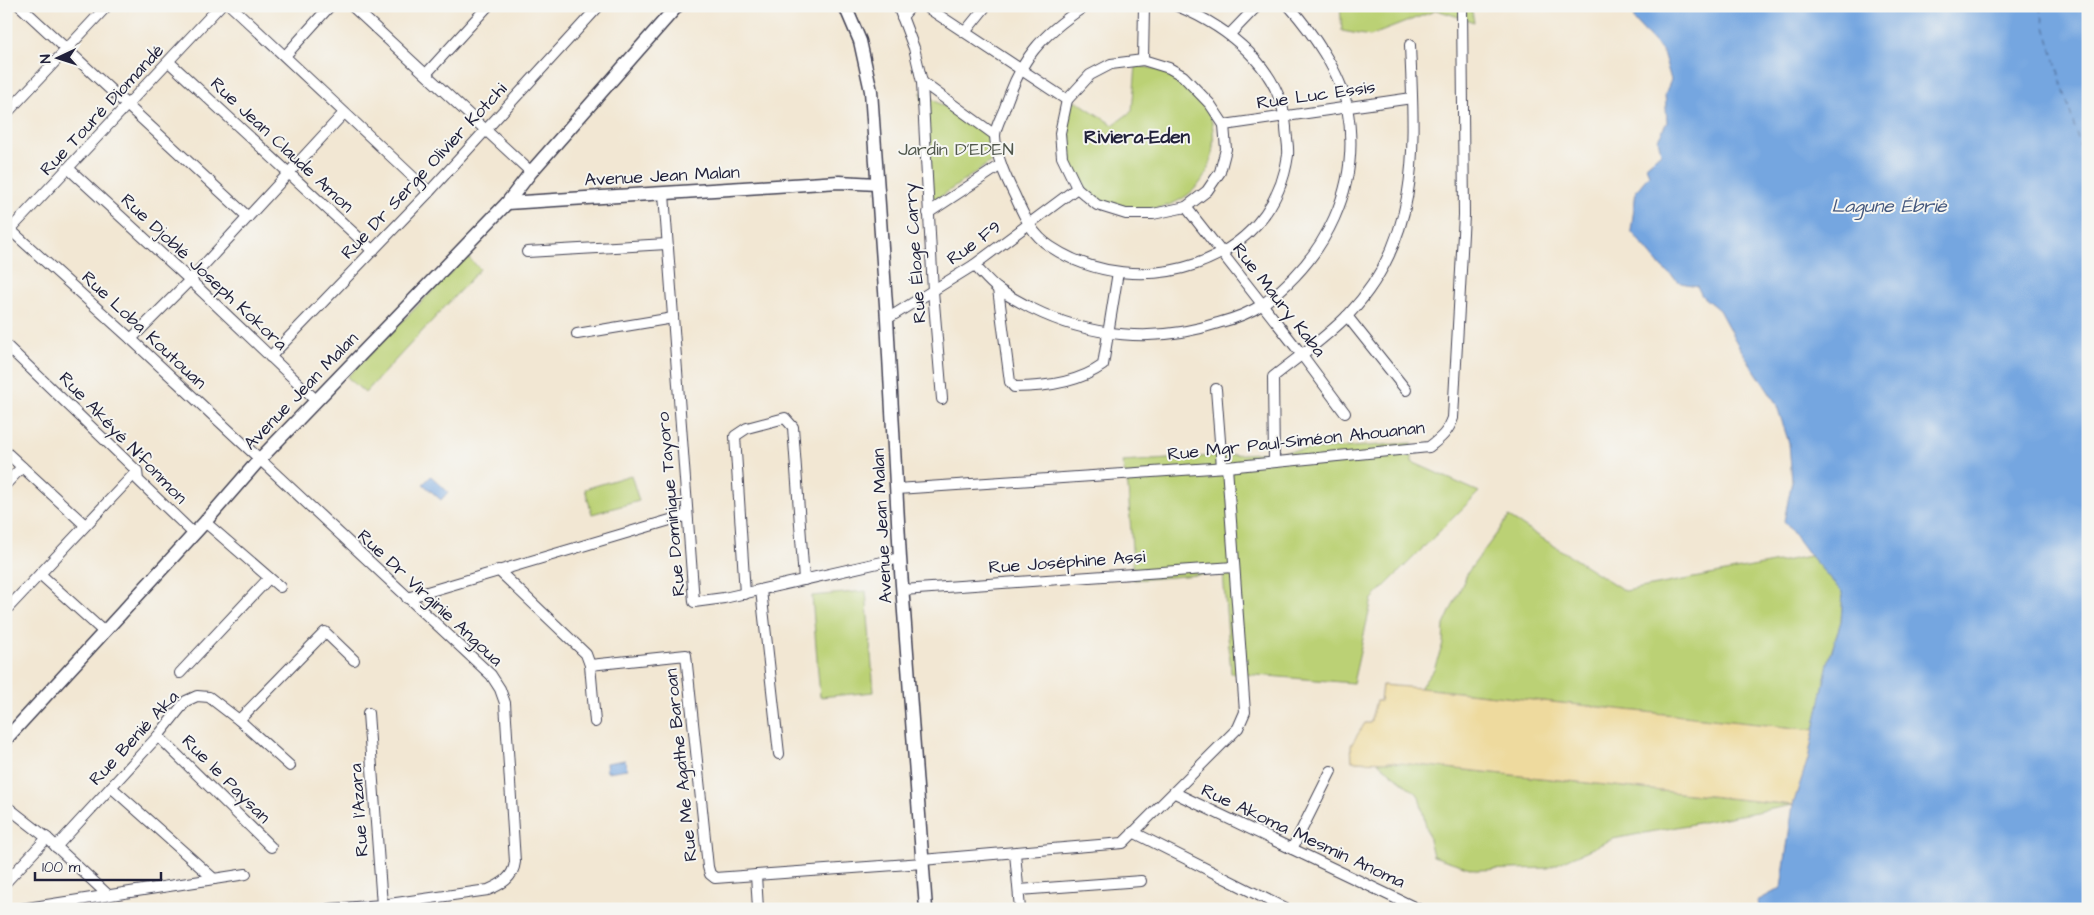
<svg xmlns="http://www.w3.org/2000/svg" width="2094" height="915" font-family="'Architects Daughter',sans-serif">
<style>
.green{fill:#bbd175;stroke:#6e7a58}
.sand{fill:#eeda9e;stroke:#887e6c}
.water{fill:#75a6e0;stroke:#4c648e}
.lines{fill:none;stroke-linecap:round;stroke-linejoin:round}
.ferry{stroke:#43577d;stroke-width:1;stroke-dasharray:6 5;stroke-linecap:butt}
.minor-casing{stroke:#414052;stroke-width:12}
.major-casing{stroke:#414052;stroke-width:15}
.minor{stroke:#fff;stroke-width:10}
.major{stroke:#fff;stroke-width:12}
.labels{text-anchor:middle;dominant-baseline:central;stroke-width:4;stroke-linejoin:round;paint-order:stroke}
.street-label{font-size:18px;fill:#22223b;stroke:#f6f6f2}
.park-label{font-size:18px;fill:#50574c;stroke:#f6f6f2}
.neighbourhood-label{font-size:19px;font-weight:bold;fill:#22223b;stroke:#f6f6f2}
.water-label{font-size:19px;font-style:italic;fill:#43577d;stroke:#f6f6f2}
</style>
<rect width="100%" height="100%" fill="#f6f6f2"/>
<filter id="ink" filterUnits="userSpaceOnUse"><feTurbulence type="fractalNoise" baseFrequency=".02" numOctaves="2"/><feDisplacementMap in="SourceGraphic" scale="10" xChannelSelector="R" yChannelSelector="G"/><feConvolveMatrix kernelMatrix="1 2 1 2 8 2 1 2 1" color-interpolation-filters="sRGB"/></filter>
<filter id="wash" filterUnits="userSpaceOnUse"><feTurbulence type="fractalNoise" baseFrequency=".0096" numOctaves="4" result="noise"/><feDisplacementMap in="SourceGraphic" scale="20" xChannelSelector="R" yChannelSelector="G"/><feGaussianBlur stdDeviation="1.12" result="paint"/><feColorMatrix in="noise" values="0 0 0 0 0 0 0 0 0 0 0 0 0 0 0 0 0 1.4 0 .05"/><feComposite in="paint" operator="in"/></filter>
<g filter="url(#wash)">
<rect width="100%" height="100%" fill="#f2e7d3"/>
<g class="green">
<path d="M1340 6H1471L1474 22 1437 10 1370 36 1342 31Z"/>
<path d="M1136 66C1167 68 1182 80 1202 103 1213 115 1214 130 1213 146 1211 197 1158 220 1113 206 1102 202 1089 198 1081 187 1078 182 1076 176 1073 170 1067 159 1063 147 1063 134 1062 124 1068 111 1071 101L1078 102 1113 125 1132 111Z"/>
<path d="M921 92 990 135 992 161 930 204Z"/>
<path d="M467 256 480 269 365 393 347 377Z"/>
<path d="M1412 443V462L1479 492 1372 599 1353 683 1231 673 1223 573 1134 580 1128 487 1122 462Z"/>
<path d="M631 475 639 501 592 514 585 489Z"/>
<path d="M1509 517 1625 591 1810 556 1843 593 1841 621 1828 663 1814 730 1420 688 1434 669 1443 644 1444 625 1468 572Z"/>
<path d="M866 591 874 692 820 697 812 596Z"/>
<path d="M1377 761 1391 762 1793 805 1613 839 1548 868 1476 870 1433 856 1419 796Z"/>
</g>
<path class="sand" d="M1382 685 1420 688 1814 730 1808 759 1793 805 1391 762 1352 761 1351 745 1365 723H1370L1376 701H1380Z"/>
<g class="water">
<path d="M1634 6H2088V909H1759L1757 901 1781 888 1793 805 1808 759 1828 663 1841 621 1843 593 1810 556 1784 521 1792 481 1789 443 1776 403 1738 345 1719 310 1702 296 1697 286 1681 283 1662 268 1631 231 1636 191 1649 175 1646 166 1661 153 1658 139 1667 122 1665 94 1671 80 1663 52 1634 20Z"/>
<path d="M431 476 448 492 441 500 423 484Z"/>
<path d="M625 760 627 769 607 772 606 763Z"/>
</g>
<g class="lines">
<path class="ferry" d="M2039 6 2088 173"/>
</g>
</g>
<g filter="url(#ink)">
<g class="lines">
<g class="minor-casing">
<g id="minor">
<path d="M20 6 248 217"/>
<path d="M231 6 429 192"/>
<path d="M352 6 531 172"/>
<path d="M898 6 914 48 922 82 933 291 942 399"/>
<path d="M925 6 1067 100"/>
<path d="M1085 6C1040 36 1021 58 1004 110 1001 117 995 128 995 136 996 157 1006 178 1015 196 1024 216 1032 235 1051 247 1137 304 1273 266 1288 155 1289 146 1286 136 1286 127 1281 68 1228 27 1177 6"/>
<path d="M902 17 911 6"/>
<path d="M965 32 986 6"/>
<path d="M1230 34 1257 6"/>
<path d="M285 56 330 6"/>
<path d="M1143 60 1169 68 1183 76 1210 104 1224 125 1226 149 1220 172 1207 191 1186 207 1153 214H1126L1097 205 1077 188 1062 157 1060 133 1067 100 1090 75 1111 64Z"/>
<path d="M1143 60 1144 6"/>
<path d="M169 62 373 251"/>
<path d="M426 74 488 6"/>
<path d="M922 82 995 135"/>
<path d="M6 114 107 6"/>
<path d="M1224 125 1412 98"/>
<path d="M69 169 190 280 316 400"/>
<path d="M664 194 694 602 724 598 900 558"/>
<path d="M1186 207 1302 355 1345 413"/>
<path d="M928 213 1001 165"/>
<path d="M6 226 131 339 491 675 500 689 505 703 515 862C513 878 502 884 488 890L382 905 329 909"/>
<path d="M7 233 220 6"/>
<path d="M527 252 667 244"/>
<path d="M974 265C982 273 989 282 998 289 1008 296 1020 302 1031 308 1089 337 1155 344 1218 323 1233 319 1250 313 1263 304 1326 258 1362 186 1347 107 1341 73 1311 31 1289 6"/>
<path d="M998 289 1010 382 1014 387C1045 387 1078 383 1103 365L1118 272"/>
<path d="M1347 316 1406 390"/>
<path d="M887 319 974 265 1077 188"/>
<path d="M577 334 673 318"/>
<path d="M131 339 190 280 344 113"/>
<path d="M6 345 137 471 138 480 194 534"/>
<path d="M270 357 429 192 599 6"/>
<path d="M1216 389 1222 467"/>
<path d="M6 452 85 525"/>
<path d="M1274 462 1273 377C1298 357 1326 338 1349 314 1423 235 1414 144 1410 45"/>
<path d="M6 484 22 467"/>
<path d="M897 489 1227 467 1429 447C1441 438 1448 432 1453 418L1464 215 1462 6"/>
<path d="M205 522 280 587"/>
<path d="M498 570 586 654 590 665 595 722"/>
<path d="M40 574 104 632"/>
<path d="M761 590 779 754"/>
<path d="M903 590 1234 567"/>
<path d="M745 594 735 436 747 428 785 418 793 427 804 580"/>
<path d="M407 598 687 515"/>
<path d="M6 610 137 471"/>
<path d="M590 665 686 655 708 867 710 874 715 878 923 863"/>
<path d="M180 673 269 578"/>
<path d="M368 713 382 905"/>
<path d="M239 720 325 632 354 660"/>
<path d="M158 736 271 847"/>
<path d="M111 787 214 879"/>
<path d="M1175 793 1418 909"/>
<path d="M6 806 47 838 108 895"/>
<path d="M1133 832 1286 909"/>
<path d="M56 847 158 736 186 701 197 696 209 697 239 720 290 766"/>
<path d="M1292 849 1331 771"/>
<path d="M1015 853 1020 909"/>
<path d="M922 860 1123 843 1238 728 1245 712 1227 467"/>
<path d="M756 875 758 909"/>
<path d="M6 882 47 838"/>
<path d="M1019 890 1141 881"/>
<path d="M21 909 246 874"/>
</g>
</g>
<g class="major-casing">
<g id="major">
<path d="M845 6 860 41 871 91 887 319 900 558 926 909"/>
<path d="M507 203 839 182 877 184"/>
<path d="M6 739 205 522 259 460 507 203 531 172 677 6"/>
</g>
</g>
<use href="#minor" class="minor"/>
<use href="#major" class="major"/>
</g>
</g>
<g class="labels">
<g class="street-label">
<text transform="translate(1316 95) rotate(-8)">Rue Luc Essis</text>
<text transform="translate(102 110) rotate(-47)">Rue Touré Diomandé</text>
<text transform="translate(282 145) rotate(43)">Rue Jean Claude Amon</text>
<text transform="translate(424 171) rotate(-47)">Rue Dr Serge Olivier Kotchi</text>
<text transform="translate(662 176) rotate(-3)">Avenue Jean Malan</text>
<text transform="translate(974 243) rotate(-36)">Rue F9</text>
<text transform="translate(915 253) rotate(-94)">Rue Éloge Carry</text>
<text transform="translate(204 272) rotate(43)">Rue Djoblé Joseph Kokora</text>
<text transform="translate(1279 300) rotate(52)">Rue Maury Kaba</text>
<text transform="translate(144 330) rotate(43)">Rue Loba Koutouan</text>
<text transform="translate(301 391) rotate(-46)">Avenue Jean Malan</text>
<text transform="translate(123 438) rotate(46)">Rue Akéyé N'fonmon</text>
<text transform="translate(1296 441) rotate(-6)">Rue Mgr Paul-Siméon Ahouanan</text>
<text transform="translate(671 504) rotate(-95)">Rue Dominique Tayoro</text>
<text transform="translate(882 526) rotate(-93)">Avenue Jean Malan</text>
<text transform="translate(1067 562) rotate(-4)">Rue Joséphine Assi</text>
<text transform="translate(430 598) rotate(43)">Rue Dr Virginie Angoua</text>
<text transform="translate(134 738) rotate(-47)">Rue Benié Aka</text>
<text transform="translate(681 765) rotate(-96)">Rue Me Agathe Baroan</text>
<text transform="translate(226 779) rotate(45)">Rue le Paysan</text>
<text transform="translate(359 810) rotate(-94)">Rue l'Azara</text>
<text transform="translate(1303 836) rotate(25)">Rue Akoma Mesmin Anoma</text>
</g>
<g class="park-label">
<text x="956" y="149">Jardin D'EDEN</text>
</g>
<g class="neighbourhood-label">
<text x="1137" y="137">Riviera-Eden</text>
</g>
<g class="water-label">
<text x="1889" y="206">Lagune Ébrié</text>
</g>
</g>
<rect width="2094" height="915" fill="none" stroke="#f6f6f2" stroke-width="25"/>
<g transform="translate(58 58) rotate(266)" stroke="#f6f6f2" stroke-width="4" paint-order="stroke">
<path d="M0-4L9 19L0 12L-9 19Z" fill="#22223b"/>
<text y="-8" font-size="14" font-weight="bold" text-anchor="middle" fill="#22223b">N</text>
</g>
<path d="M35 872v8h126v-8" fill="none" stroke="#22223b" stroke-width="2.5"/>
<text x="42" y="872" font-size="15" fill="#22223b" stroke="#f6f6f2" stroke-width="4" paint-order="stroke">100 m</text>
</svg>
